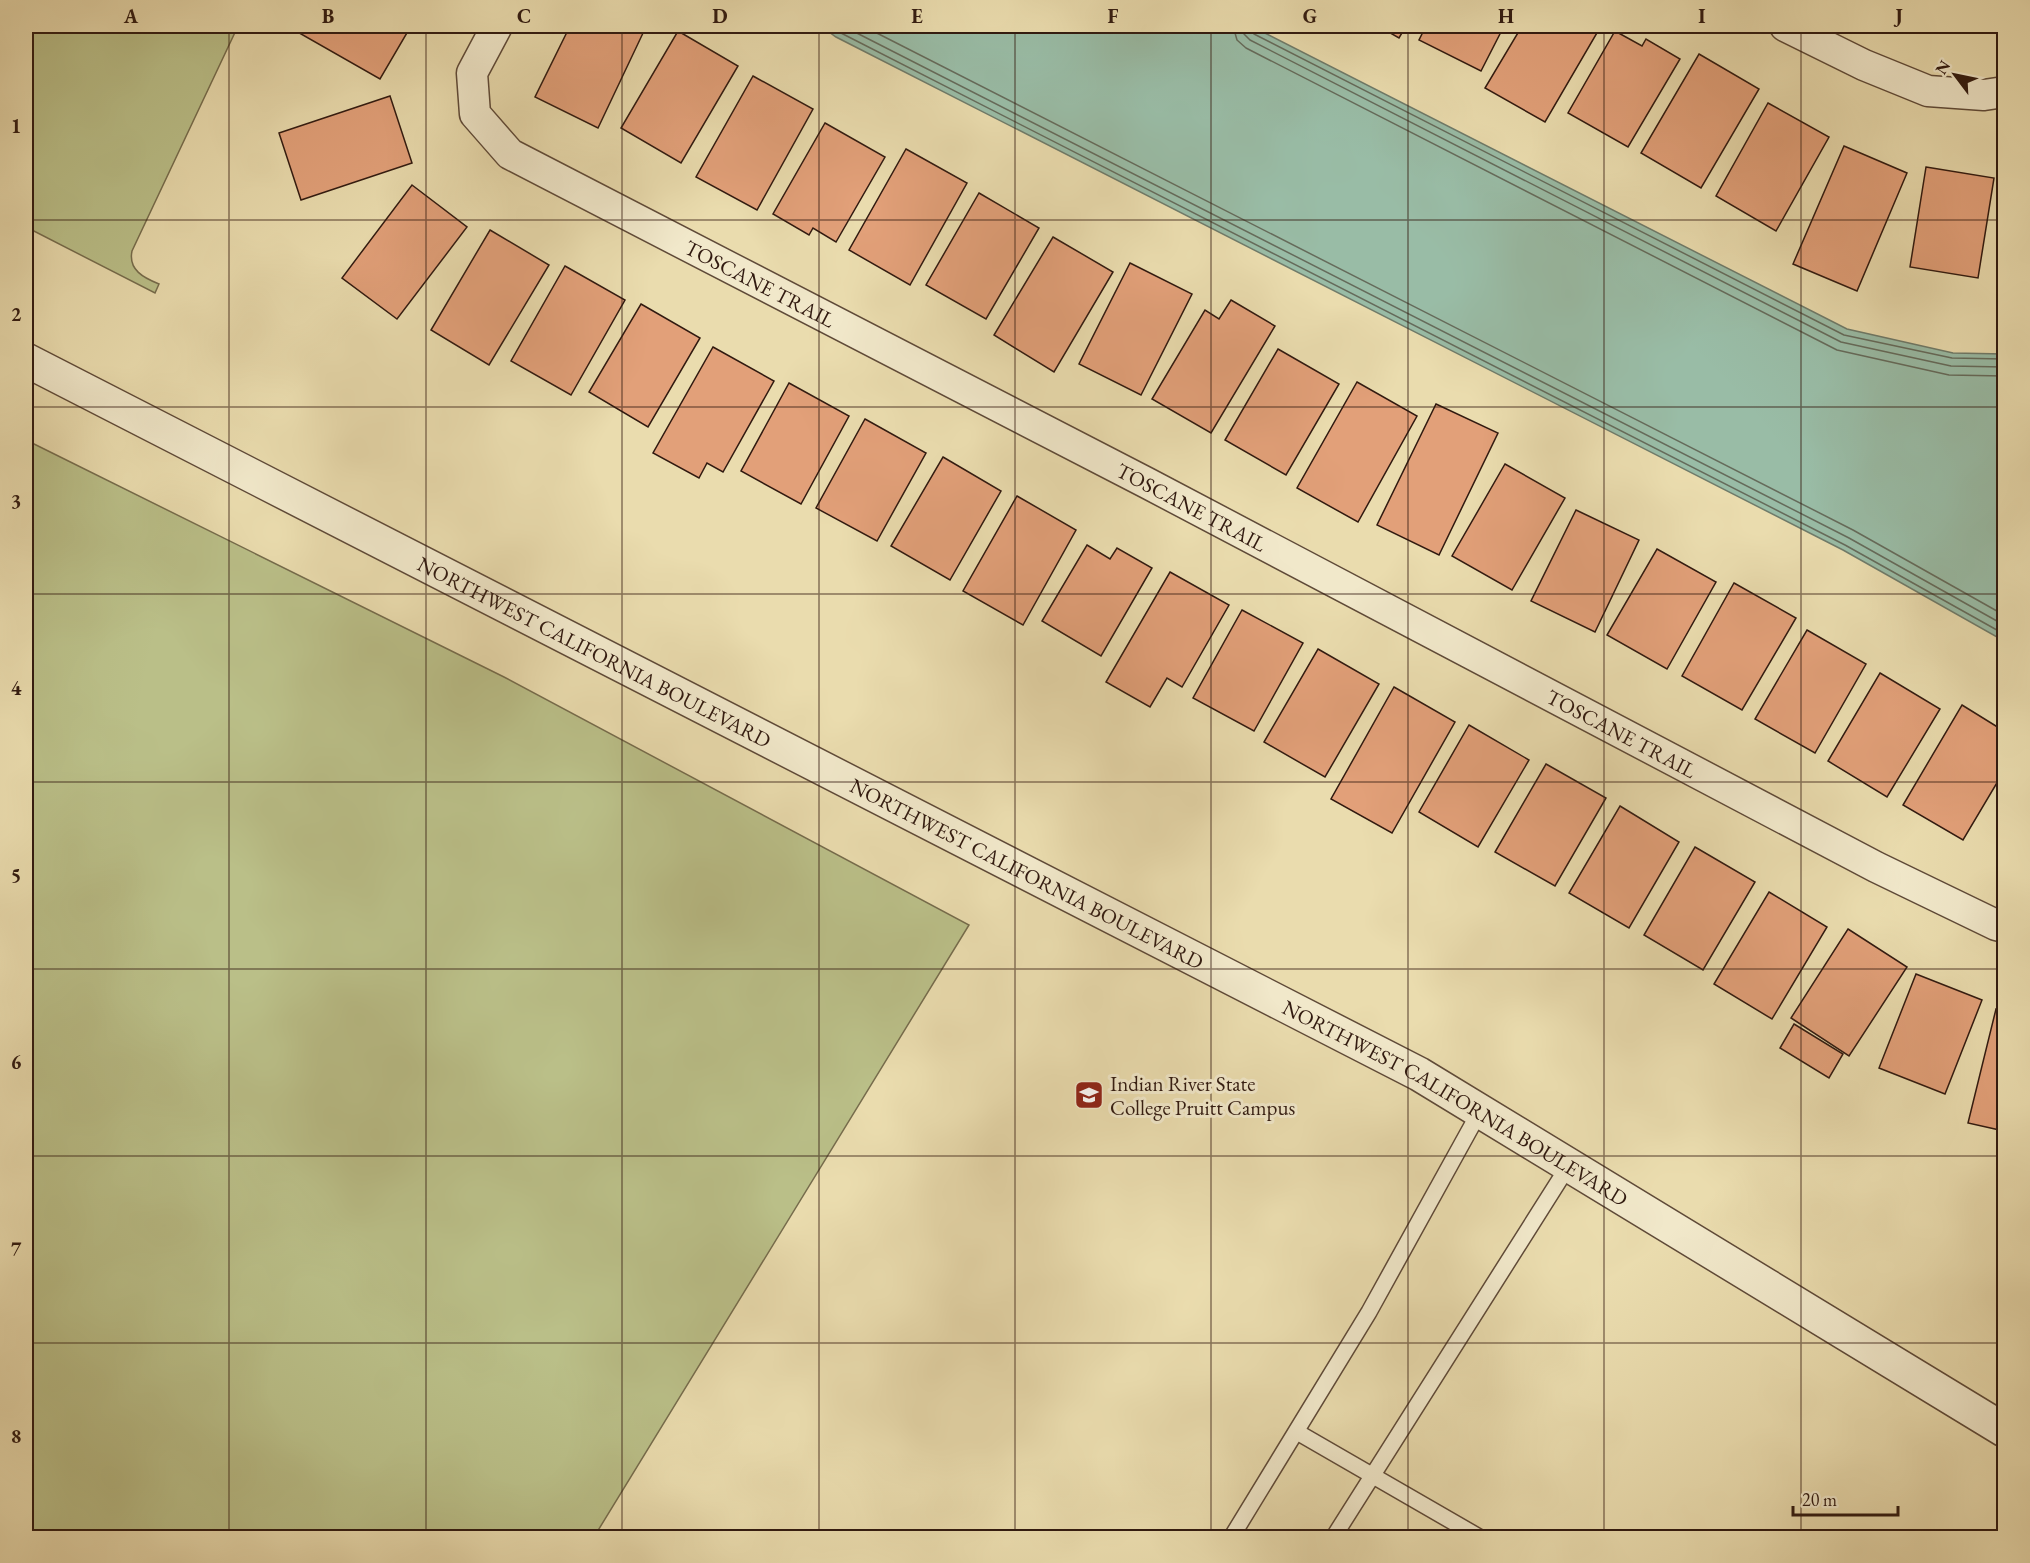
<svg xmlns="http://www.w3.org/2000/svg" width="2030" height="1563" font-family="'EB Garamond',serif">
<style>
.green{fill:#babf88;stroke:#766c4c;stroke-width:1.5}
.water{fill:#99bca6;stroke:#6f7b6a;stroke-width:1.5}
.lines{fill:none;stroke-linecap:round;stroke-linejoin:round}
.shore{stroke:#656b5b;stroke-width:1.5}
.building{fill:#e2a079;stroke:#311a10;stroke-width:1.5}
.service-casing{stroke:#5f4a38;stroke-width:18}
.minor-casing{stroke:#5f4a38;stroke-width:33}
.tertiary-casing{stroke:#5f4a38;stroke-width:36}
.service{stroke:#f1e8ca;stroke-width:15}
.minor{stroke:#f1e8ca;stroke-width:30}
.tertiary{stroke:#f1e8ca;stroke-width:33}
.grid{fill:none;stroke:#311a10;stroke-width:1.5;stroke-opacity:0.55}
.labels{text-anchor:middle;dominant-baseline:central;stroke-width:6;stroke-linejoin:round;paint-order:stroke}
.street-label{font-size:21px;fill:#311a10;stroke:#f1e8ca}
.poi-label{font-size:21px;fill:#311a10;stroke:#f1e8ca;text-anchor:start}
.neatline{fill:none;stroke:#311a10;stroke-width:2}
.grid-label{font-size:20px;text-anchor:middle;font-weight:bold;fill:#311a10}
</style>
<rect width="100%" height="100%" fill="#eadcae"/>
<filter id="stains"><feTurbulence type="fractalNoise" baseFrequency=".00333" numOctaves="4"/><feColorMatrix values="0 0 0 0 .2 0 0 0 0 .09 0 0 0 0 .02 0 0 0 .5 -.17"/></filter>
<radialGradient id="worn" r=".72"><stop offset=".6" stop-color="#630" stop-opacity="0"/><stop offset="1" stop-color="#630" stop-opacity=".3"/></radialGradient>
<g class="green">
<path d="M26 26H238L132 251C128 270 144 278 159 284L155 293 26 227Z"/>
<path d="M26 440 504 677 969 925 594 1537H26Z"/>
</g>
<path class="water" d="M821 26H1251L1847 329 1953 353 2004 354V641L1843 550 836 37Z"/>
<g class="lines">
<g class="shore">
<path d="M830 26 839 32 1845 545 2004 634"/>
<path d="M843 26 1849 538 2004 625"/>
<path d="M863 26 1853 530 2004 615"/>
<path d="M1233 26 1237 40 1246 48 1837 350 1949 375 2004 376"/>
<path d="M1242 26 1244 34 1250 40 1841 342 1951 366 2004 367"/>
<path d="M1250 26V30L1254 34 1844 335 1952 358 2004 359"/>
</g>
</g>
<g class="building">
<path d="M287 26H411L380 79Z"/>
<path d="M570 26H632L644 31 598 128 535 97Z"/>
<path d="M1378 26H1406L1399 38Z"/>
<path d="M1426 26H1504L1481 71 1419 40Z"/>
<path d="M1522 26H1601L1545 122 1485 88Z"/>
<path d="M678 31 738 66 681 163 621 128Z"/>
<path d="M1615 31 1642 46 1646 39 1680 59 1628 147 1568 113Z"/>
<path d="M1699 54 1759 89 1701 188 1641 153Z"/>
<path d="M753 76 813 109 757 210 696 177Z"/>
<path d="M390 96 412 163 301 200 279 133Z"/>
<path d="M1768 103 1829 137 1776 231 1716 196Z"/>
<path d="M825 123 885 157 836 242 813 228 809 235 773 214Z"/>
<path d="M1844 146 1907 173 1857 291 1793 264Z"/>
<path d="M906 149 967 183 910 285 849 250Z"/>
<path d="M1926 167 1994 178 1978 278 1910 267Z"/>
<path d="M412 185 467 227 397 319 342 278Z"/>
<path d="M979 193 1039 228 986 319 926 285Z"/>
<path d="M490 230 549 265 489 365 431 330Z"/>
<path d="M1053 237 1113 272 1054 372 994 335Z"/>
<path d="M1130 263 1192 294 1141 395 1079 364Z"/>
<path d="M565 266 625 300 571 395 511 361Z"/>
<path d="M1231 300 1275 326 1211 433 1152 399 1205 310 1219 319Z"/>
<path d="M641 304 700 338 648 427 589 392Z"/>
<path d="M713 347 774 381 723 472 707 463 699 478 653 453Z"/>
<path d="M1278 349 1339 384 1286 475 1225 440Z"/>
<path d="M1357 382 1417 416 1358 522 1297 488Z"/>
<path d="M789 383 849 416 801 504 741 471Z"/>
<path d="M1436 404 1498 433 1439 555 1377 525Z"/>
<path d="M865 419 926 453 877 541 816 508Z"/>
<path d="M943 457 1001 491 950 580 891 546Z"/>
<path d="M1505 464 1565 498 1512 590 1452 556Z"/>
<path d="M1017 496 1076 530 1023 625 963 591Z"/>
<path d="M1576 510 1639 540 1595 632 1531 601Z"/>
<path d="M1087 545 1110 559 1117 548 1152 568 1101 656 1042 621Z"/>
<path d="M1657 549 1716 582 1667 669 1607 635Z"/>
<path d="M1170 572 1229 605 1182 687 1167 678 1150 707 1106 682Z"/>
<path d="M1734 583 1796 618 1742 710 1682 676Z"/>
<path d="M1242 610 1303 643 1254 731 1193 698Z"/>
<path d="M1807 630 1866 664 1815 753 1755 719Z"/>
<path d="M1318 649 1379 684 1325 777 1264 742Z"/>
<path d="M1880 673 1940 709 1887 797 1828 761Z"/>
<path d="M1394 687 1455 722 1392 833 1331 799Z"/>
<path d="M1962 705 2004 731V771L1963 840 1903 805Z"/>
<path d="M1469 725 1529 760 1478 847 1419 812Z"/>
<path d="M1546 764 1606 798 1555 886 1495 852Z"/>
<path d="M1620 806 1679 842 1629 928 1569 893Z"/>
<path d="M1695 847 1755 882 1703 970 1644 935Z"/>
<path d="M1769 892 1827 927 1772 1019 1714 984Z"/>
<path d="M1848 929 1907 967 1849 1056 1791 1018Z"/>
<path d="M1916 974 1982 1000 1945 1094 1879 1068Z"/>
<path d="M1996 1009 2004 1012V1131L1968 1123Z"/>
<path d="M1794 1024 1843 1054 1829 1078 1780 1048Z"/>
</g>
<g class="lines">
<g class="service-casing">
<g id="service">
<path d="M1297 1432 1479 1537"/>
<path d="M1231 1538 1369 1312 1480 1111"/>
<path d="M1333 1538 1569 1165"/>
</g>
</g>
<g class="minor-casing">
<g id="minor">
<path id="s1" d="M497 26 472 73 475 114 510 154 1147 483 1876 867 1996 925 2004 927"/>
<path d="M1785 26 1864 65 1928 91 1984 95 2004 92"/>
</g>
</g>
<g class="tertiary-casing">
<g id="tertiary">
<path id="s2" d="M26 360 1419 1074 2004 1430"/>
</g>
</g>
<use href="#service" class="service"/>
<use href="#minor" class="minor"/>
<use href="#tertiary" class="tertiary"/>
</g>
<path class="grid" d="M229 26V1538M426 26V1538M622 26V1538M819 26V1538M1015 26V1538M1211 26V1538M1408 26V1538M1604 26V1538M1801 26V1538M26 220H2004M26 407H2004M26 594H2004M26 782H2004M26 969H2004M26 1156H2004M26 1343H2004"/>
<defs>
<g id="university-square" transform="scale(1.5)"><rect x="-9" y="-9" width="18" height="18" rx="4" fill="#8f2418" stroke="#f1e8ca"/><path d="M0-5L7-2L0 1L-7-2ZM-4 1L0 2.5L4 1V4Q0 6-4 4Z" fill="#fff"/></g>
</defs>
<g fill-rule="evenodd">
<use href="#university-square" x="1089" y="1095"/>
</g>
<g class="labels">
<g class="street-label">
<text stroke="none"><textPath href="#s1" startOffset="429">TOSCANE TRAIL</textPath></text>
<text stroke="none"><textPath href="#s1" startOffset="915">TOSCANE TRAIL</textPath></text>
<text stroke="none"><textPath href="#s2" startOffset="639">NORTHWEST CALIFORNIA BOULEVARD</textPath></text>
<text stroke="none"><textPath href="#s1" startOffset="1401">TOSCANE TRAIL</textPath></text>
<text stroke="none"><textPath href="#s2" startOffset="1125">NORTHWEST CALIFORNIA BOULEVARD</textPath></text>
<text stroke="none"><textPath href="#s2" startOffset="1611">NORTHWEST CALIFORNIA BOULEVARD</textPath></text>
</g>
<g class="poi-label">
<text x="1110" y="1083">Indian River State<tspan x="1110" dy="24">College Pruitt Campus</tspan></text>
</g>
</g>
<rect width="2030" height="1563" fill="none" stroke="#eadcae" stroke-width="66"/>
<g transform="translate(1955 75) rotate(302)" stroke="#f1e8ca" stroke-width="4.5" paint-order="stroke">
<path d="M0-4.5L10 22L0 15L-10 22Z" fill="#311a10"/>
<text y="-9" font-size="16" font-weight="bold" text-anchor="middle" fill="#311a10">N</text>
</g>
<path d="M1793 1506v9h105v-9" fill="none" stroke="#311a10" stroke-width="3"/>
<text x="1802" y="1506" font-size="18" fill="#311a10" stroke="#f1e8ca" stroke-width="4.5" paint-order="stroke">20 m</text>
<rect x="33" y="33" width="1964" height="1497" class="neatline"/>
<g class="grid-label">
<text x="131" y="23">A</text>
<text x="328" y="23">B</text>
<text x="524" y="23">C</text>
<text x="720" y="23">D</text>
<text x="917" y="23">E</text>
<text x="1113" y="23">F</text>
<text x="1310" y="23">G</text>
<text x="1506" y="23">H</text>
<text x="1702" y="23">I</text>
<text x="1899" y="23">J</text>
<text x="16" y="133">1</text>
<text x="16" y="321">2</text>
<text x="16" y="508">3</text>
<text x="16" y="695">4</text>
<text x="16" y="882">5</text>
<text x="16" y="1069">6</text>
<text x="16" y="1256">7</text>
<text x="16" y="1443">8</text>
</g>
<rect width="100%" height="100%" filter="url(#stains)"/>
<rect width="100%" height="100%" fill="url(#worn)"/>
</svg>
